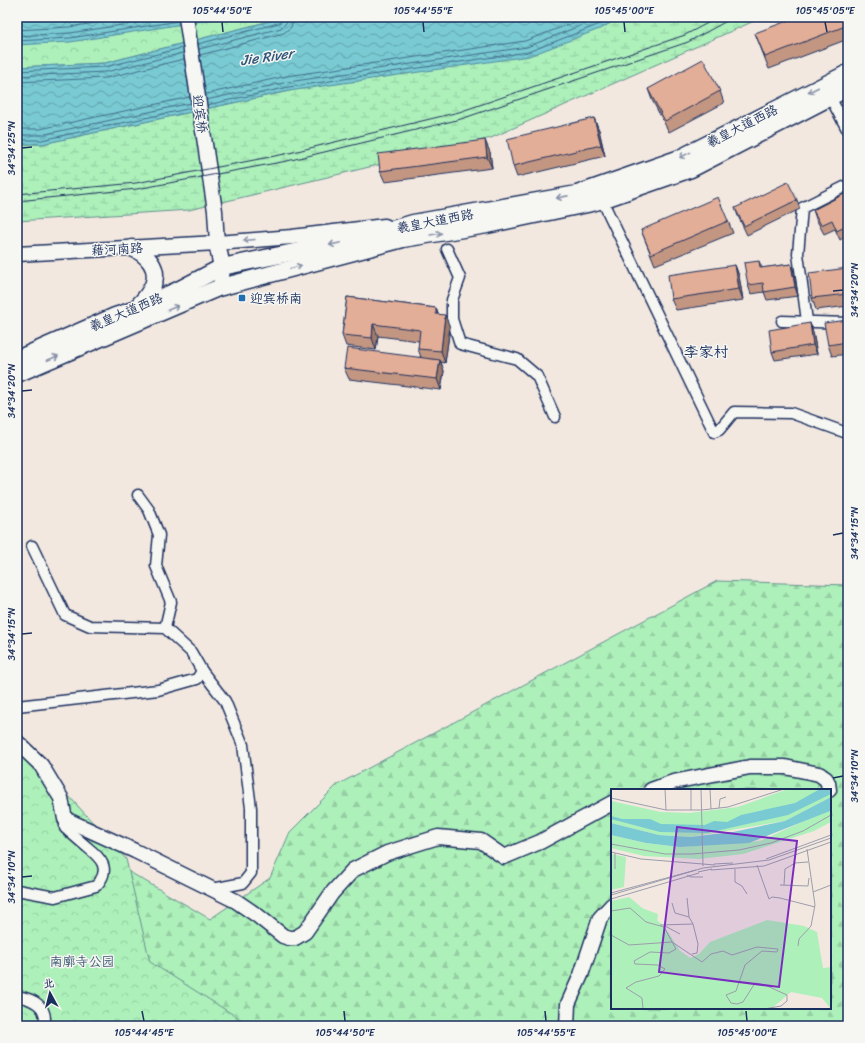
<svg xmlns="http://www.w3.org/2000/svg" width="865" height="1043" font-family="Sriracha,'LXGW WenKai TC',sans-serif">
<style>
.forest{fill:url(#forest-firs);stroke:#64908c;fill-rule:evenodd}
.wetland{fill:url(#wetland-marsh);stroke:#64908c}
.park{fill:url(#park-crowns);stroke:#64908c}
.water{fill:url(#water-waves);stroke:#538ca4}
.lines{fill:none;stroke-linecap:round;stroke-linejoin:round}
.shore{stroke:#416d8c;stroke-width:1}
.street-casing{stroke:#1b2f5e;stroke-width:13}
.secondary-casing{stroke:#1b2f5e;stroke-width:17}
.primary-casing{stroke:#1b2f5e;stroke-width:19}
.street{stroke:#f6f6f2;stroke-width:10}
.secondary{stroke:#f6f6f2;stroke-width:14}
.primary{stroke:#f6f6f2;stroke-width:16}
.tram{stroke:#1b2f5e;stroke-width:1}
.wall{fill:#c39682;stroke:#1b2f5e}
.shaded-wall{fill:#9f7a6a;stroke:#1b2f5e}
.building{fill:#e3ae97;stroke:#1b2f5e}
.oneway{stroke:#8892a8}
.ticks{fill:none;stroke:#1b2f5e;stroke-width:1.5}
.poi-dot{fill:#1f6fb2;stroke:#f6f6f2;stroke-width:1.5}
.labels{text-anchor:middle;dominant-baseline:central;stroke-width:3;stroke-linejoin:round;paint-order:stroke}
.street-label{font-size:13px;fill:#1b2f5e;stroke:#f6f6f2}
.poi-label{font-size:13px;fill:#1b2f5e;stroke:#f6f6f2;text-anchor:start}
.park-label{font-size:13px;fill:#385670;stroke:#f6f6f2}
.water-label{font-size:14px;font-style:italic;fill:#32567b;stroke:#f6f6f2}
.quarter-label{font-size:15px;fill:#1b2f5e;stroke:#f6f6f2}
.inset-road{fill:none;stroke:#9c9eac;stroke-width:1}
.view{fill:#7b2cbf;fill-opacity:0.15;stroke:#7b2cbf;stroke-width:2}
.inset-edge{fill:none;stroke:#1b2f5e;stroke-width:2}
.neatline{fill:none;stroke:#1b2f5e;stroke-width:1.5}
.ticks-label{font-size:10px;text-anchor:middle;fill:#1b2f5e}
</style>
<defs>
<pattern id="forest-firs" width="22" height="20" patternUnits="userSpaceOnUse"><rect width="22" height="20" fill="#adf0ba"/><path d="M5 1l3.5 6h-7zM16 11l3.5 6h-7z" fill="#94cea2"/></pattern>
<pattern id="wetland-marsh" width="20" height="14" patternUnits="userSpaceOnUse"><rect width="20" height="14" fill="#adf0ba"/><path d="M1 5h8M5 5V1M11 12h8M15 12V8" fill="none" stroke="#94cea2"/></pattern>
<pattern id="park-crowns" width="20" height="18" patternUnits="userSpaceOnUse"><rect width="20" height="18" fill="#adf0ba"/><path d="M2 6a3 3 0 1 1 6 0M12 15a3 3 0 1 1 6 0" fill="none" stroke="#94cea2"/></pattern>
<pattern id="water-waves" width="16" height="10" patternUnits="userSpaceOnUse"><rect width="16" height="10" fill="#79cad2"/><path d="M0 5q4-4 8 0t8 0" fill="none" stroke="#62a4ae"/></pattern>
</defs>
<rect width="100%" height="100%" fill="#f2e8e0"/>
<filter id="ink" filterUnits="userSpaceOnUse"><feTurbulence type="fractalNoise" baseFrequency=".025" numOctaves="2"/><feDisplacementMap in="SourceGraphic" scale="8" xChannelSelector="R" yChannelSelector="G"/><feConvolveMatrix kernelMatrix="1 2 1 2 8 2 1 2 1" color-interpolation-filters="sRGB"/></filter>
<g filter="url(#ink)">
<path class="forest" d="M717 581 848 585V1026H17L60 835 133 874 210 919 270 878 290 832 337 785ZM612 790H830V1008H612Z"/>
<path class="wetland" d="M620 17H763L491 138 189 210 17 221V144H42L289 91 602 28Z"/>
<g class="park">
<path d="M17 17H286L105 63 17 67Z"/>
<path d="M17 739 126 859 150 962 251 1026H17Z"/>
</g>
<g class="water">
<path d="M17 17H227L70 42 17 45Z"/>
<path d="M286 17H620L602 28 529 56 289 91 42 144H17V67L105 63Z"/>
</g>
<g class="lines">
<g class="shore">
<path d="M17 30 69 27 135 17"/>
<path d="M17 36 70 33 174 17"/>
<path d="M17 41 70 38 179 21"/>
<path d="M198 44 279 23 282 21 283 17"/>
<path d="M199 49 281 28 286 23 288 17"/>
<path d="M200 55 284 33 291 27 294 17"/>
<path d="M17 71 105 67 182 48"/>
<path d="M17 76 106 72 183 53"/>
<path d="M17 82 106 78 184 59"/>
<path d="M206 94 287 76 525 41 588 17"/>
<path d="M206 100 288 82 527 47 602 17"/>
<path d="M207 105 289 87 528 52 600 24 612 17"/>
<path d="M17 129H40L190 97"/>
<path d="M17 135H41L191 103"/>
<path d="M17 140H42L192 108"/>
</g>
<g class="street-casing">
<g id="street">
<path d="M830 97 848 131"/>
<path d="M602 200 714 432 719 430 734 412 791 413 844 432H848"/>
<path d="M447 249 460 278 452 300V319L460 344 517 359 537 376 555 417"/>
<path d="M782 321 848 323"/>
<path d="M807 321 798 254 802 208 848 185"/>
<path d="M138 495 149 510 159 535 156 566 171 602 165 628"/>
<path d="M202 671 225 701 243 745 251 808V873L243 883 212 889"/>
<path d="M17 706 158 690 197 679 202 671 191 652 165 628 90 626 65 615 32 546"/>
<path d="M17 890 55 897 96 886C112 869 101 858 87 847 80 841 72 834 65 828V819"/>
<path d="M17 996C33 999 49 1006 44 1026"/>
</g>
</g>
<g class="secondary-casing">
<g id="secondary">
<path d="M186 17 215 211 217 243"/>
<path d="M17 254 217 243 292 237 385 226"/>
<path d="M17 742 41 765 61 798 65 819 135 851 236 901 258 916 283 936 289 938H295L305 932 332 893 353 870 387 853 438 837 481 841 504 857 540 842 612 803"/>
<path d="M651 790 673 782 750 767H785L819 774 826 779 828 783 829 790"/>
<path d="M567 1026 568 1004 581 975 600 918 612 905"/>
</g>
</g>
<g class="primary-casing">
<g id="primary">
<path d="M217 243 222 267 221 277"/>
<path d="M132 248C147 254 160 268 153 285 150 293 144 300 138 306"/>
<path d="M17 359 115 316 136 309 178 290 222 267 362 238 413 223 577 194 680 158 848 73"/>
<path d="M17 374 218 288 403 239 487 225 592 203 602 200 691 169 848 88"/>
</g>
</g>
<use href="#street" class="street"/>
<use href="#secondary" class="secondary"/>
<use href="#primary" class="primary"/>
<g class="tram">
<path d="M17 194 136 183 285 154 459 112 685 35 719 17"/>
<path d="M17 201 137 189 287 161 461 119 688 42 734 17"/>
</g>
</g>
<g class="wall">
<path d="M848 22V39L769 69 755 33Z"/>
<path d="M648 89 720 91 724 103 669 132 652 100Z"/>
<path d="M594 118 599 130 605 156 517 177 513 166Z"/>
<path d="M490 152 492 168 385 182 380 171Z"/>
<path d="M848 192V235L840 240 835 229 824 234 816 219 813 210Z"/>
<path d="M797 200 800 209 747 235 738 216 735 208Z"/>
<path d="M728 221 733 233 655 265 641 230Z"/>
<path d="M759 261 762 268 791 264 794 272 798 296 767 300 764 292 751 294 748 285Z"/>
<path d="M735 265 739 276 743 300 676 310 671 299Z"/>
<path d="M848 268V306L816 310 812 298Z"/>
<path d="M347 297 436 308 438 314 450 327 445 363 441 362 444 371 441 390 349 379 344 368 421 357 418 349 419 341 378 336 376 350 346 346 342 335Z"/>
<path d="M848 320V354L832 356 828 345Z"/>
<path d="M810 323 813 332 817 354 775 360 772 352Z"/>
</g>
<g class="shaded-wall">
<path d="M594 118 599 130 605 156 601 145Z"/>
<path d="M485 140 490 152 492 168 487 157Z"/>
<path d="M791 264 794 272 798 296 795 287Z"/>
<path d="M735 265 739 276 743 300 739 289Z"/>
<path d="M436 308 440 320 436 314Z"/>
<path d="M445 315 450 327 445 363 441 351Z"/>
<path d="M810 323 813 332 817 354 813 345Z"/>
<path d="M373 324 378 336 376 350 372 338Z"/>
<path d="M440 360 444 371 441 390 437 379Z"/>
</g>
<g class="building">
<path d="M798 17H846L848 22V25L765 57 755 33Z"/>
<path d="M703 59 720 91 665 121 648 89Z"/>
<path d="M594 118 601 145 513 166 507 139Z"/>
<path d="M485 140 487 157 380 171 378 154Z"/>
<path d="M788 182 797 200 744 226 735 208Z"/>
<path d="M848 192V225L837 231 832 220 821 225 813 210Z"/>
<path d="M718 197 728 221 651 254 641 230Z"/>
<path d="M759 261 760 268 791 264 795 287 764 292 763 283 748 285 744 263Z"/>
<path d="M735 265 739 289 671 299 668 275Z"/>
<path d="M848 268V294L812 298 809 273Z"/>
<path d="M347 297 436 308V314L445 315 441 351 418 349 420 330 373 324 372 338 342 335Z"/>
<path d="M848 320V342L828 345 824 323Z"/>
<path d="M810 323 813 345 772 352 769 330Z"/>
<path d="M347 348 440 360 437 379 344 368Z"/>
</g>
<defs><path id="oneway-shaft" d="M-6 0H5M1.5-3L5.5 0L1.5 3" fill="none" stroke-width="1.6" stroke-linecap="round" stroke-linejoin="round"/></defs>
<g class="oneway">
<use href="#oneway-shaft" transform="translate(813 90) rotate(153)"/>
<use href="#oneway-shaft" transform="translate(685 155) rotate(154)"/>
<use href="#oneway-shaft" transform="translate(562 197) rotate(169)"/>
<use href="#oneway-shaft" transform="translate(436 234) rotate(-9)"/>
<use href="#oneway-shaft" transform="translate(249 240) rotate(175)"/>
<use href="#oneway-shaft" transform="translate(335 244) rotate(168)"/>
<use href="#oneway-shaft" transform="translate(296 267) rotate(-15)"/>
<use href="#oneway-shaft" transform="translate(173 308) rotate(-23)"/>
<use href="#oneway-shaft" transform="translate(53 358) rotate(-23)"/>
</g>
</g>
<path class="ticks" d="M222 22 223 32M423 22 424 32M624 22 625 32M825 22 827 32M22 148 32 147M833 291 843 290M22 391 32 390M833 535 843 533M22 634 32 633M833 778 843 776M22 877 32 876M142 1011 144 1021M344 1011 345 1021M545 1011 546 1021M746 1011 747 1021"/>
<rect class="poi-dot" x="238" y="294" width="8" height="8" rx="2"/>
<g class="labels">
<g class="street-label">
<text transform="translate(200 114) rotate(82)">迎宾桥</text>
<text transform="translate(742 126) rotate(-27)">羲皇大道西路</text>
<text transform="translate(435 221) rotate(-11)">羲皇大道西路</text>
<text transform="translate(117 249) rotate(-3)">藉河南路</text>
<text transform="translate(126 312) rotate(-23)">羲皇大道西路</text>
</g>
<g class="poi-label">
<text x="250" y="298">迎宾桥南</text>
</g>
<g class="park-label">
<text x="82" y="961">南廓寺公园</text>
</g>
<g class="water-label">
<text transform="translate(267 57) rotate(-8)">Jie River</text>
</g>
<g class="quarter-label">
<text x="706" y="352">李家村</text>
</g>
</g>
<g transform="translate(611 789)">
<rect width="220" height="220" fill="#f2e8e0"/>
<path d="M17 114 47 125 46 134 60 155 79 169 88 165 99 153 156 131 193 137 206 143 212 179 220 178V220L211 209 180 203 160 220H0Z" fill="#adf0ba"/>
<path d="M220 20V33L203 42 132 65 88 70 33 67 0 59V46L35 54 69 58 149 52Z" fill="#adf0ba"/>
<path d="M177 0H220V8L174 32 79 48 48 46 0 34V12L50 23 78 24 127 18ZM0 65 15 68 13 98 0 101ZM18 108 53 137 68 160 70 174 85 187 91 205 90 220H0V112Z" fill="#adf0ba"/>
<path d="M209 0H220V5L177 26 96 44 49 43 0 30V27L11 30H39L50 35 94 36 103 32 116 33 130 26 184 14ZM220 8 219 22 138 54 69 58 35 54 0 46V34L48 46 79 48 122 43 174 32Z" fill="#79cad2"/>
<path class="inset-road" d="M54 0 55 21M90 0 92 77M99 0 100 20M0 9 55 21H91L117 18 173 0M108 19 109 10 115 8M80 21V0M0 55 54 65H81L128 61 160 54 192 42 220 26M0 63 30 70 104 76M155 70 220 46M103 75 122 74M146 76 158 110 161 108 169 109 204 118M4 80V64M124 80V93L131 97 136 105M100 81 153 77 220 53M87 83 101 80M76 86 80 88H92M169 96 197 97 198 89M173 96 174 80 184 74 197 73M202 103 220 96M0 104 85 81M0 106 92 79 158 71 220 49M76 109 78 128M0 110 88 84M0 122 19 119 35 133 53 138 65 160 58 164 39 163 23 172 24 175 47 176 54 180 48 187 25 193 15 199 31 209 32 220M49 136 82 135 78 128 64 124 61 114M54 137 69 145M0 146 18 156 61 153 91 173 100 165 112 162 121 166 146 158 167 160 166 163 151 162 134 176 125 202 115 206 120 214 126 215 132 213 144 194 154 196 176 206V212L170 217 153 220M187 157 188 150 200 137 204 116 196 60M81 165 86 164 87 155 82 135"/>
<path class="view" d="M66 38 186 52 168 198 48 183Z"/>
<rect width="220" height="220" class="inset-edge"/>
</g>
<rect width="865" height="1043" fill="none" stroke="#f6f6f2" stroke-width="44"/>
<g transform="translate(50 993) rotate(353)" stroke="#f6f6f2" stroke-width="3" paint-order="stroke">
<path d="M0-3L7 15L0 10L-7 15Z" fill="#1b2f5e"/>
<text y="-6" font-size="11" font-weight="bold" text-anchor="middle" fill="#1b2f5e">北</text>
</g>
<rect x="22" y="22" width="821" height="999" class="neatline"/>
<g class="ticks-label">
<text x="222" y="14">105°44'50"E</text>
<text x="423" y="14">105°44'55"E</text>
<text x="624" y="14">105°45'00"E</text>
<text x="825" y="14">105°45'05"E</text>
<text transform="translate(11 148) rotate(-90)" y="4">34°34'25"N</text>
<text transform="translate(854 290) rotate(-90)" y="4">34°34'20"N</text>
<text transform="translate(11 391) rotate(-90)" y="4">34°34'20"N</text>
<text transform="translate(854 533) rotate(-90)" y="4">34°34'15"N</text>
<text transform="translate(11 634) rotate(-90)" y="4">34°34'15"N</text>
<text transform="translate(854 776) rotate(-90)" y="4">34°34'10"N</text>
<text transform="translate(11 877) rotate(-90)" y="4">34°34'10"N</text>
<text x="144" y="1036">105°44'45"E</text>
<text x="345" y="1036">105°44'50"E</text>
<text x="546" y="1036">105°44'55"E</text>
<text x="747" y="1036">105°45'00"E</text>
</g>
</svg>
